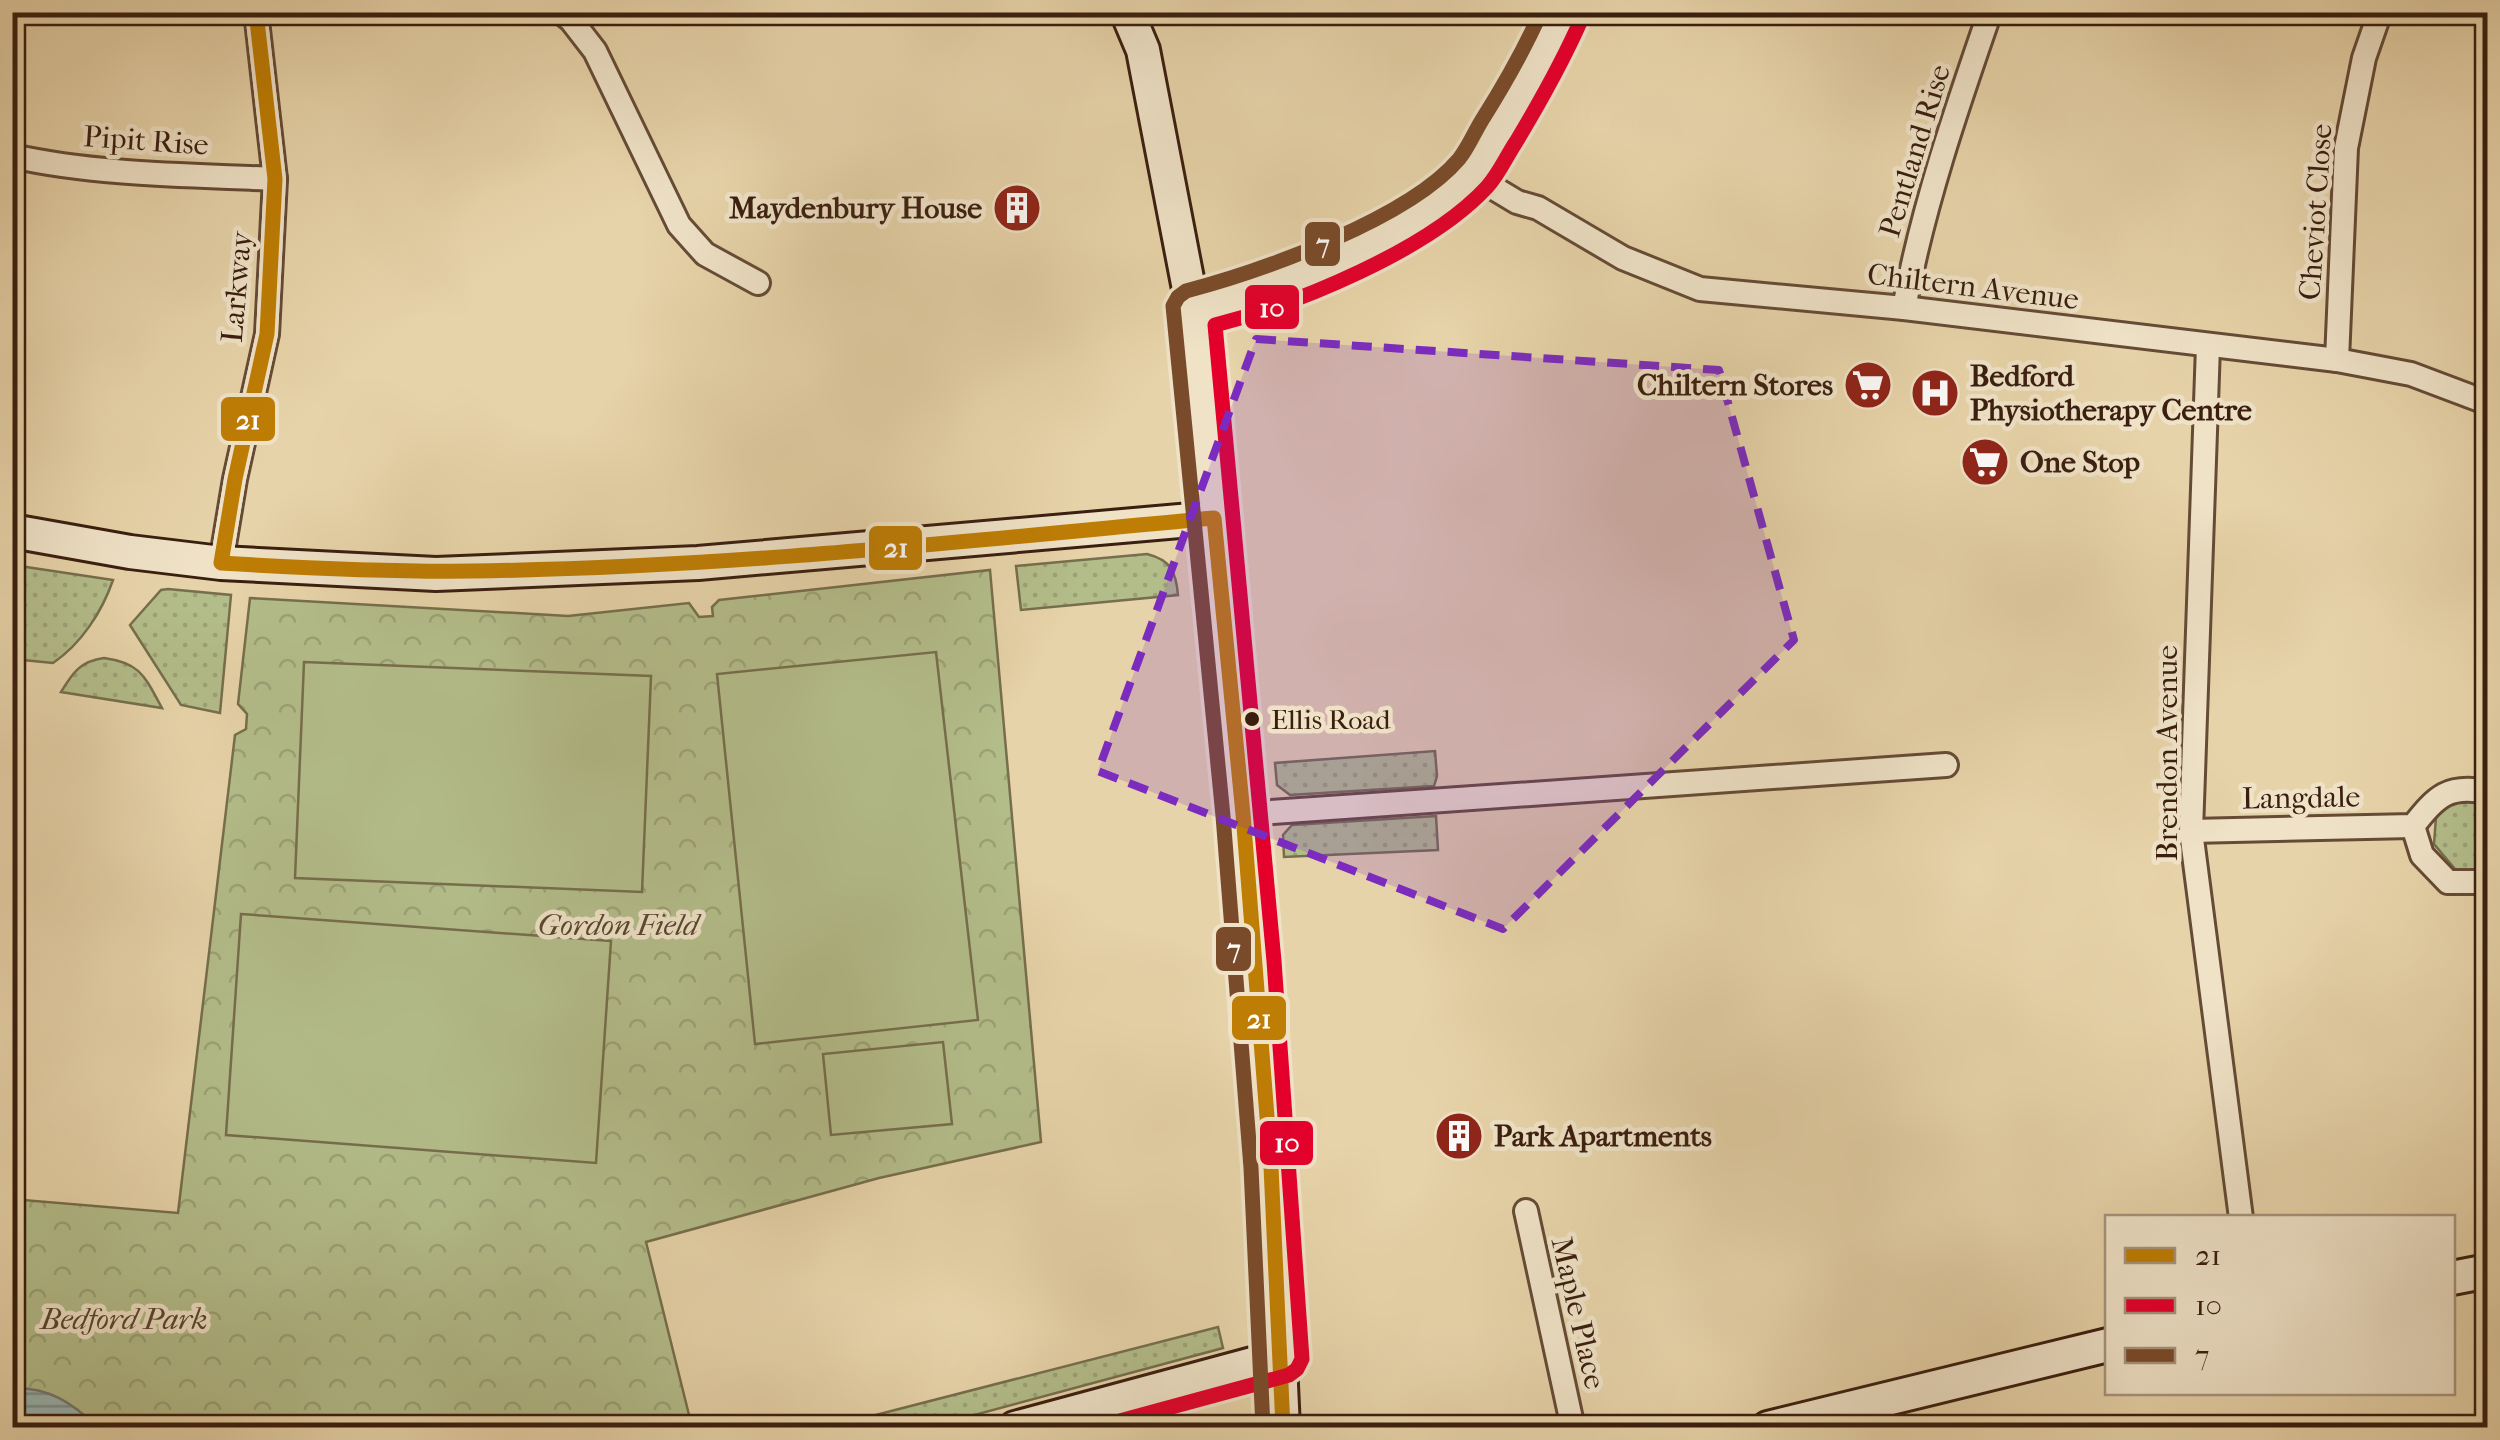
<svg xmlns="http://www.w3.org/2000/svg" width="2500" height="1440" font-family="'IM FELL French Canon',serif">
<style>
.grass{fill:url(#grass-dots);stroke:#766e4c;stroke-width:2.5}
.forest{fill:url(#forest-crowns);stroke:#766e4c;stroke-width:2.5}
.pitch{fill:#b3bd8a;stroke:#766e4c;stroke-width:2.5}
.water{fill:url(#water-rules);stroke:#747971;stroke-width:2.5}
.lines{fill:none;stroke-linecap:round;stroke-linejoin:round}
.street-casing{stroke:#654b36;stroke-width:28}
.secondary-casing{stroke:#3a1e0f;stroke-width:38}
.street{stroke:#efe2c7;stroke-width:22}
.secondary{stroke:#efe2c7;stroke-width:32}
.bus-1-casing{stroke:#efe2c7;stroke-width:22}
.bus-2-casing{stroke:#efe2c7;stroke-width:22}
.bus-3-casing{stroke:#efe2c7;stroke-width:22}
.bus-1{stroke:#be7d04;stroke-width:15}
.bus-2{stroke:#e4002b;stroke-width:15}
.bus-3{stroke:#7a4b2a;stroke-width:15}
.marked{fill:#7b2cbf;fill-opacity:0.2;stroke:#7b2cbf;stroke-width:8;stroke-dasharray:20 12;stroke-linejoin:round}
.bus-dot{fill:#3a1e0f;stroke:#efe2c7;stroke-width:4}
.labels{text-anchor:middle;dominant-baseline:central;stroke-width:9;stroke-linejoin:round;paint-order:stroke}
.bus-label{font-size:28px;fill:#3a1e0f;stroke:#efe2c7;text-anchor:start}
.street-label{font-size:30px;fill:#3a1e0f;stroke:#efe2c7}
.poi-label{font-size:30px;font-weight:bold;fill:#3a1e0f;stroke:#efe2c7;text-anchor:start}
.park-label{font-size:30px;font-style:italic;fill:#58462e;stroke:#efe2c7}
.line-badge{stroke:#efe2c7;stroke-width:4}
.badge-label{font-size:28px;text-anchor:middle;font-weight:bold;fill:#fff}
</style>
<defs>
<pattern id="grass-dots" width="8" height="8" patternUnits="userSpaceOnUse" patternTransform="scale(2.5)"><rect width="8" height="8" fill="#b3bd8a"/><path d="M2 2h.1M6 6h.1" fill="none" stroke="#9ba276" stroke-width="1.8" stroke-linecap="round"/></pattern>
<pattern id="forest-crowns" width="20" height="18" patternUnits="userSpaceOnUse" patternTransform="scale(2.5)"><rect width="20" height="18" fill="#b3bd8a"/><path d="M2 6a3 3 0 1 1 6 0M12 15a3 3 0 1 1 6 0" fill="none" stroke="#9ba276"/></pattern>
<pattern id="water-rules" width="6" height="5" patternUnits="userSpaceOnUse" patternTransform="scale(2.5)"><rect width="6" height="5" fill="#9ab6b3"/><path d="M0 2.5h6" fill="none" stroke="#7f9390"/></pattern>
</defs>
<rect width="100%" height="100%" fill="#e7d3a9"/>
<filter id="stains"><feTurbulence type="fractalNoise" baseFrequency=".002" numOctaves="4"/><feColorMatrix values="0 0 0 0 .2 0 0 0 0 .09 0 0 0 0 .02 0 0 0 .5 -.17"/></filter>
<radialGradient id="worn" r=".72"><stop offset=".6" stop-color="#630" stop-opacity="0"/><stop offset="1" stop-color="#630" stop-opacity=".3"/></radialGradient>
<g class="grass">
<path d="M1147 554C1171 560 1176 572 1178 595L1021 610 1016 566Z"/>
<path d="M13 565 113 580C102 612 81 644 53 663L13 659Z"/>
<path d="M168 589 231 595 220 713 181 705 130 625 161 590Z"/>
<path d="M104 658C141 663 145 677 162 708L61 692C73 672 81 661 104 658Z"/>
<path d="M1435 751 1437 776 1434 786 1290 795 1277 785 1275 763Z"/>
<path d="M2458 798 2487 805V870L2455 869 2434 844 2436 817Z"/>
<path d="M1436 816 1438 850 1284 857 1283 835 1292 825Z"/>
<path d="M1218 1327 1223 1348 930 1427H829Z"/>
</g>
<path class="forest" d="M990 570 1041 1142 879 1178 646 1242 692 1427H13L12 1199 178 1213 235 735 246 729 247 714 238 704 250 598 568 616 689 603 699 617 713 616 712 607 719 600Z"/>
<g class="pitch">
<path d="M936 652 978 1020 755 1044 717 674Z"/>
<path d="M304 662 651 676 642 892 295 878Z"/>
<path d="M241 914 611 941 596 1163 226 1135Z"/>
<path d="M943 1042 952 1124 831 1135 823 1054Z"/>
</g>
<path class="water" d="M13 1388C48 1387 73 1403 97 1427H13Z"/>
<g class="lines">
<g class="street-casing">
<g id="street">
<path d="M561 12 571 20 595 51 679 225 705 254 758 283"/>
<path d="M12 156C98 175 188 175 275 179"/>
<path d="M1472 175 1517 202 1538 208 1623 258 1700 289 1904 308 2337 360 2411 374 2488 403"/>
<path d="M1904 308C1923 206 1956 110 1990 12"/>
<path d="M2208 346 2191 831 2241 1218"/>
<path d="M2337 360 2346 148 2364 58 2380 12"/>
<path d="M221 563 235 479 267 334 275 179 256 12"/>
<path d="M1243 814 1946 765"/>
<path d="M2413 826 2422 855 2448 882H2488"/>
<path d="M2191 831 2413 826C2437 796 2448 784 2488 792"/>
<path d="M1526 1211 1573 1428"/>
</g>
</g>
<g class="secondary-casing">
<g id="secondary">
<path d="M1127 12 1143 50 1193 310 1219 565 1271 1167 1283 1428"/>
<path d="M1193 310C1259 297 1431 225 1473 173 1482 162 1489 147 1497 134 1522 94 1544 56 1563 12"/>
<path d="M12 531 130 552 221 563 436 574 698 563 1214 518"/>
<path d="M2452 1278 2488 1271"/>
<path d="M1015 1428 1282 1356"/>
<path d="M1768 1428 2108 1345"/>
</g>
</g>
<use href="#street" class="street"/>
<use href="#secondary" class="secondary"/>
<g class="bus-1-casing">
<path id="bus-1" d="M256 12 275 179 267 334 235 479 221 563C304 568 388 572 472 571 720 568 967 541 1214 518L1243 814 1271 1167 1283 1428"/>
</g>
<g class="bus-2-casing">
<path id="bus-2" d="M1094 1428 1289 1375 1297 1369 1302 1359 1274 961 1215 325C1297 304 1429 250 1487 187 1499 174 1506 157 1516 142 1540 102 1562 63 1581 20"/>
</g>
<g class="bus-3-casing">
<path id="bus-3" d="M1263 1428 1251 1168 1223 816 1173 306 1178 297 1186 291C1262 271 1408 219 1459 159 1468 148 1474 133 1482 120 1504 85 1524 50 1541 12"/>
</g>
<use href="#bus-1" class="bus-1"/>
<use href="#bus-2" class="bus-2"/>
<use href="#bus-3" class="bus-3"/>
</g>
<path class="marked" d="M1256 339 1719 370 1794 640 1503 929 1098 771Z"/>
<defs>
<g id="building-disc" transform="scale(2.5)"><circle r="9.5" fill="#8f2418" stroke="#efe2c7"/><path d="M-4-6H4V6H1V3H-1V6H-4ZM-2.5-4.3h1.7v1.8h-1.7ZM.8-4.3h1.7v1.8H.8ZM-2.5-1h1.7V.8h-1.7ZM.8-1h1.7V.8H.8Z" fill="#fff"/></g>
<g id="supermarket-disc" transform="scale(2.5)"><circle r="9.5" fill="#8f2418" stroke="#efe2c7"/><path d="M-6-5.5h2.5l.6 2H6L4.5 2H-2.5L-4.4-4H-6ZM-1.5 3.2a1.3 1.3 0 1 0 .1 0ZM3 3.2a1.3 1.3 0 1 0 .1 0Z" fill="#fff"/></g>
<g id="hospital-disc" transform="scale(2.5)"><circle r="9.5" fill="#8f2418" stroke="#efe2c7"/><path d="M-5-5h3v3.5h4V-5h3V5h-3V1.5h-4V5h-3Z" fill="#fff"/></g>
</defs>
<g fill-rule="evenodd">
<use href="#building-disc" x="1017" y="208"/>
<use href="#supermarket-disc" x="1868" y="385"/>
<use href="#hospital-disc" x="1935" y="393"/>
<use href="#supermarket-disc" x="1985" y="462"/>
<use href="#building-disc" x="1459" y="1136"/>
</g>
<circle class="bus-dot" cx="1252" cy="719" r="9"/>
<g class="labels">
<g class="bus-label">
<text x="1271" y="719">Ellis Road</text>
</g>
<g class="street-label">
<text transform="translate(146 141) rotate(4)">Pipit Rise</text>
<text transform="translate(1915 151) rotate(-73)">Pentland Rise</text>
<text transform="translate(2316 212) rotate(-86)">Cheviot Close</text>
<text transform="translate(237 287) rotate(-85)">Larkway</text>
<text transform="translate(1973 287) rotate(7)">Chiltern Avenue</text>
<text transform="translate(2167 753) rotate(-90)">Brendon Avenue</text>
<text transform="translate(2301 798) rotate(-1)">Langdale</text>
<text transform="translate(1578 1313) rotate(77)">Maple Place</text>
</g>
<g class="poi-label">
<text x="982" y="208" text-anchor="end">Maydenbury House</text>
<text x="1970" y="376">Bedford<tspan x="1970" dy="34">Physiotherapy Centre</tspan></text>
<text x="1833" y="385" text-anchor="end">Chiltern Stores</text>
<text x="2020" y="462">One Stop</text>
<text x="1494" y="1136">Park Apartments</text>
</g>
<g class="park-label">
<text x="618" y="925">Gordon Field</text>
<text x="124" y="1319">Bedford Park</text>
</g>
</g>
<g class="line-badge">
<rect x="1303" y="220" width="39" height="48" rx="10" fill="#7a4b2a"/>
<rect x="1243" y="283" width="58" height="48" rx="10" fill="#e4002b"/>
<rect x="219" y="395" width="58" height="48" rx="10" fill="#be7d04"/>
<rect x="867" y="524" width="57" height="48" rx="10" fill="#be7d04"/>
<rect x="1214" y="925" width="39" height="48" rx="10" fill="#7a4b2a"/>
<rect x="1230" y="994" width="58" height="48" rx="10" fill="#be7d04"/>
<rect x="1258" y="1119" width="57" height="48" rx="10" fill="#e4002b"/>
</g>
<g class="badge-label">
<text x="1323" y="253">7</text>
<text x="1272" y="317">10</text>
<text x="248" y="429">21</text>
<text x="896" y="557">21</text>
<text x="1234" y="958">7</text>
<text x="1259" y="1028">21</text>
<text x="1287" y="1152">10</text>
</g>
<rect width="2500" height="1440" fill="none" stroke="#e7d3a9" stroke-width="50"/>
<rect x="15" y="15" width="2470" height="1410" fill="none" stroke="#3a1e0f" stroke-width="5"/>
<rect x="25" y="25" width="2450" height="1390" fill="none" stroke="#3a1e0f" stroke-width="2.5"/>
<rect x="2105" y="1215" width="350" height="180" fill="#efe2c7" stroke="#a7947d" stroke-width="2.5"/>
<rect x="2125" y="1248" width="50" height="15" fill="#be7d04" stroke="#a7947d" stroke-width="2.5"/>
<text x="2195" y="1265" font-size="30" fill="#3a1e0f">21</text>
<rect x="2125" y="1298" width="50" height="15" fill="#e4002b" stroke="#a7947d" stroke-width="2.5"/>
<text x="2195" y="1315" font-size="30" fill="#3a1e0f">10</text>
<rect x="2125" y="1348" width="50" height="15" fill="#7a4b2a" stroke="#a7947d" stroke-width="2.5"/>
<text x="2195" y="1365" font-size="30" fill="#3a1e0f">7</text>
<rect width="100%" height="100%" filter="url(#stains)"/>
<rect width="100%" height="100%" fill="url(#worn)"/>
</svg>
